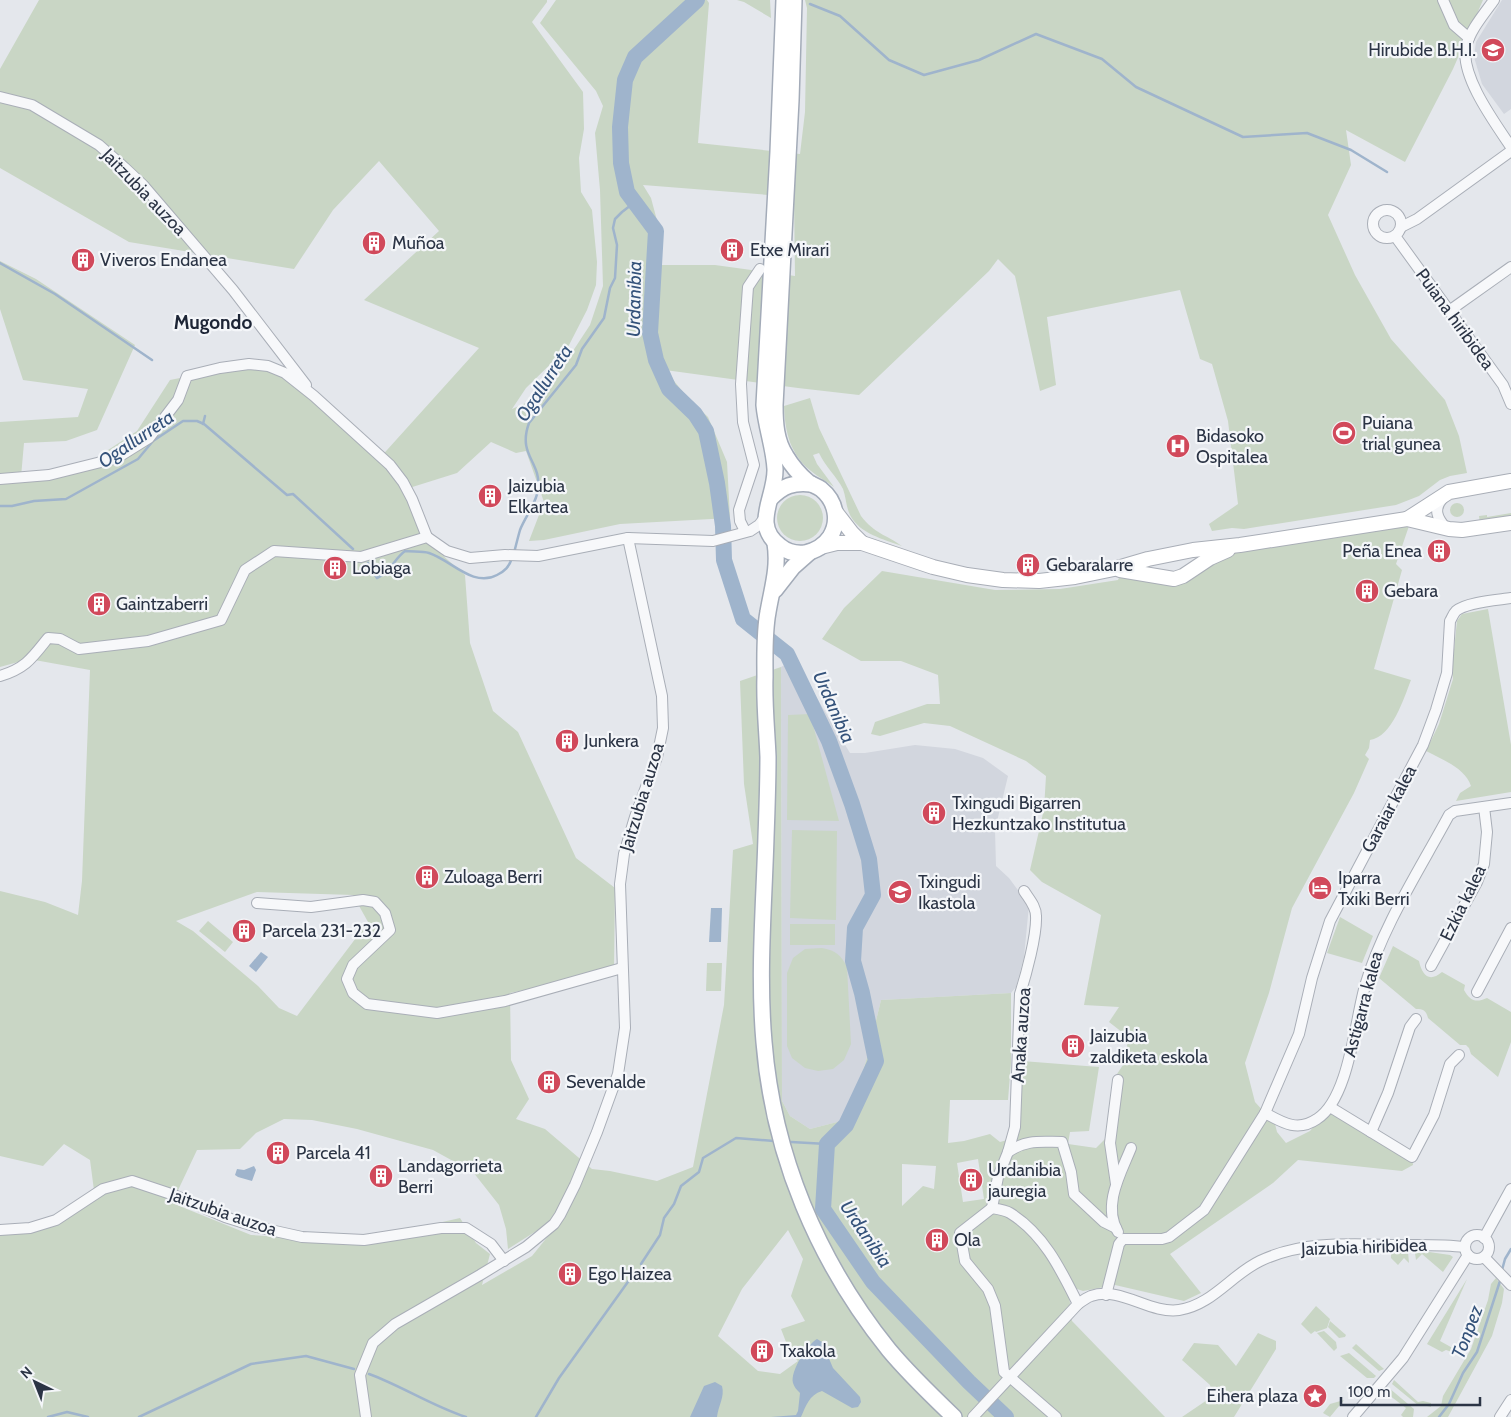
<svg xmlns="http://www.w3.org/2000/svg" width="1511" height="1417" font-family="Cabin,sans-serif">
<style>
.built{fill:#d2d6de}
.green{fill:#c9d6c5;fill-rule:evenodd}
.water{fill:#9fb4cc}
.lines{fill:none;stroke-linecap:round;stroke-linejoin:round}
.stream{stroke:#9fb4cc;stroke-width:2.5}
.river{stroke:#9fb4cc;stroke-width:16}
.street-casing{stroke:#a9aeb7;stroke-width:12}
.secondary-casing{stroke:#a9aeb7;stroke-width:16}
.primary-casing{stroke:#a3abb8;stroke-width:18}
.street{stroke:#f7f8fa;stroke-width:10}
.secondary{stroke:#fff;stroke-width:14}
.primary{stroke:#fff;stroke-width:15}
.labels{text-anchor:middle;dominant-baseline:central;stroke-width:4.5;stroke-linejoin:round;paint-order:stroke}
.poi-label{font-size:18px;fill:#2b3445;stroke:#f4f6f9;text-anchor:start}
.street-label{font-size:18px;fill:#2b3445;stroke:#f4f6f9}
.water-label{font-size:19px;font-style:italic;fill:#34527a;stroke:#f4f6f9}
.neighbourhood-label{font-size:19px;font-weight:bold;fill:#1d2536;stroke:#f4f6f9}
</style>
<rect width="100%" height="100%" fill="#e4e7ec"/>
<g class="built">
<path d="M1502 0H1511V109L1504 114 1482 84 1474 57 1476 42Z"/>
<path d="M794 660 850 753H865L915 745 955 749 983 758 1008 776 995 830 996 866 1009 878 1029 905 1024 957 1016 987 1011 993 881 1000 868 1054 855 1098 841 1121 810 1129 790 1116 782 1101 781 667Z"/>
</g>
<g class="green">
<path d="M39 0H547V2L532 22 583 92 584 129 579 158 581 192 592 210 597 262 596 285 587 310 568 347 526 388 512 409 535 399 567 360 590 325 603 286 600 190 595 133 603 106 596 91 540 23 556 0H687L666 25 638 48 629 64 641 59 704 0H707L709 3 698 143 800 154 805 112 807 8 805 0H1483L1453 69 1405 162 1346 130 1351 165 1328 215 1355 275 1391 339 1445 400 1459 436 1467 473 1450 476 1440 480 1419 496 1396 505 1244 529 1232 528 1212 531 1209 524 1238 504 1228 421 1212 364 1200 359 1180 290 1047 317 1056 385 1040 391 1015 276 998 259 989 271 859 395 798 388 665 370 688 398 708 417 727 462 730 518 620 524 544 540 529 541 544 502 526 451 516 453 491 442 457 473 406 489 424 539 465 575 470 643 493 711 518 732 576 858 615 888 614 971 510 993 511 1060 529 1099 516 1119 545 1129 592 1169 610 1171 657 1181 693 1167 724 1005 733 850 753 844 744 784 740 681 781 667 782 1101 790 1116 810 1129 841 1121 855 1098 868 1054 881 1000 1011 993V1063L1008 1100H950L948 1143 964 1141 990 1134 1000 1142 1018 1137 1022 1061 1099 1067 1089 1131 1070 1132 1068 1144 1096 1148 1105 1139 1112 1090 1115 1077 1127 1059V1036L1109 1022 1119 1007 1084 1005 1101 915 1042 882 1030 870 1044 809 1046 776 1026 761 950 726 924 723 880 736 871 734 875 722 927 704H940L938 675 901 661H861L822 639 844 608 882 571 995 590 1060 589 1118 580 1121 573 1164 583 1236 552 1399 526H1409L1396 564 1402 570 1374 669 1411 680C1404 698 1392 737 1370 740L1369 748 1365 755 1369 759 1354 793 1292 908 1269 993 1245 1063 1255 1102 1275 1124 1277 1132 1286 1143 1310 1131 1330 1107 1412 1157 1413 1165 1402 1171 1298 1160 1273 1183 1170 1254 1201 1293 1184 1301 1115 1285 1083 1291 1068 1286 1072 1321 1165 1417H0V1230L35 1228 95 1198 90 1160 64 1144 43 1166 0 1156V891L45 902 78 915 82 881 90 670 29 659 0 667V422L78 417 88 389 23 380 0 309V261L36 279 135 345 97 430 66 441 24 443 21 477 73 473 137 431 170 380 235 367 265 368 290 381 378 460 479 348 364 300 439 231 379 161 333 210 294 269 129 242 0 168V69ZM643 185 794 197 795 276 715 265H660L659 228 651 198ZM257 892 353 895 368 922 297 1016 279 1008 258 986 193 931 176 921ZM284 1119 312 1120 357 1129 433 1150 473 1172 499 1205 506 1229 508 1249 541 1228 561 1220 532 1256 482 1285 490 1254 476 1243 460 1218 354 1242 251 1235 172 1203 197 1150 240 1149 256 1133ZM978 1159 984 1199 963 1202 957 1163ZM902 1164 936 1166 934 1189 923 1186 902 1206ZM788 1230 803 1259 791 1296 805 1321 781 1329 791 1355 798 1361 780 1374 758 1371 718 1336 742 1289Z"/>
<path d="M737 0H770L771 18 744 2Z"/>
<path d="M810 398 819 428 861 516C875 534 885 534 902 546 883 539 860 534 850 515 846 507 846 497 843 489 837 477 825 466 819 453L813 455 817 464 834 487C826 481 818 477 811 471 790 454 785 432 784 406Z"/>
<circle cx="800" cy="518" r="23"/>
<circle cx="1457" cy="510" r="7"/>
<path d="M1511 513V518L1480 524 1479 516 1487 515V517Z"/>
<path d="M1488 609 1511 745V792L1456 801 1460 793 1471 786C1465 768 1443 760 1426 751L1439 724 1453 679 1452 669 1457 621 1462 614Z"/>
<path d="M810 714 839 821 787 820 788 715Z"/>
<path d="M792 830 837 831 836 920 790 918Z"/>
<path d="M1340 917 1373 936 1362 963 1327 953Z"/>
<path d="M208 921 233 942 225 952 199 931Z"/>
<rect x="790" y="924" width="45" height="21"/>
<path d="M1393 946 1419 961C1422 975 1429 983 1442 972L1465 985 1464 990C1470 1001 1476 1003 1487 998L1511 1012V1042L1498 1077 1471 1054 1469 1048 1466 1045H1460L1428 1018C1426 1010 1423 1009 1416 1009L1379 978Z"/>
<path d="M822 948C835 950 841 955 847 967L851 1044 844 1060 833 1069 818 1071 805 1068 792 1058 787 1046V973L793 958 805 949Z"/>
<path d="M707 963H722L721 991H706Z"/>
<path d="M1408 1252 1409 1263 1404 1258 1398 1265 1391 1258V1253Z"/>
<path d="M1429 1252 1450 1255 1453 1257 1443 1272 1422 1254 1416 1260 1415 1253Z"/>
<path d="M1496 1278 1504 1289 1502 1303 1492 1336 1448 1417H1427L1441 1406 1443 1396 1471 1349 1488 1300 1491 1284Z"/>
<path d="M1467 1279 1440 1341 1458 1351V1354L1446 1350 1442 1352 1427 1344Z"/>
<path d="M1316 1306 1330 1319 1327 1328 1316 1332 1315 1331 1311 1334 1301 1324Z"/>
<path d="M1330 1321 1346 1335 1345 1337 1339 1338 1328 1327Z"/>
<path d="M1324 1331 1336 1342 1337 1348 1334 1351 1317 1333Z"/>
<path d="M1258 1333 1276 1341V1349L1234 1417H1182L1213 1396 1210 1385 1182 1360 1194 1343 1218 1345 1236 1366Z"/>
<path d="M1356 1344 1384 1369 1379 1371 1352 1348Z"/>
<path d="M1349 1353 1376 1376 1374 1378H1367L1340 1356Z"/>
<path d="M1394 1380 1418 1402 1423 1401 1431 1403V1407L1423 1405 1419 1406 1392 1384Z"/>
<path d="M1389 1388 1414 1409 1413 1417H1403L1401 1415 1406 1408 1385 1392Z"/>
<path d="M1344 1400 1330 1417 1323 1413 1330 1404Z"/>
</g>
<g class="water">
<path d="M711 908H722L721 942H709Z"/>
<path d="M261 952 268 957 256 972 249 966Z"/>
<path d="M254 1166 256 1170 252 1181 238 1177 235 1175 237 1169 244 1170Z"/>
<path d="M817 1339 822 1342 833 1368 860 1397 861 1402 858 1407 852 1408 822 1391C809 1395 806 1406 801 1417H771L796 1415 798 1411 800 1393C797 1390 794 1387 793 1383 790 1371 807 1345 817 1339Z"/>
<path d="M715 1382 722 1386C725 1397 718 1406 717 1417H690L704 1386Z"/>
</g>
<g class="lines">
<g class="stream">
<path d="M810 4 840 16 889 60 924 75 979 60 1036 34 1102 59 1136 87 1243 137 1307 133 1351 150 1387 172"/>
<path d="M0 263 55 294 152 360"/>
<path d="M203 424 205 416"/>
<path d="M0 506H12L34 501 66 499 138 459 153 441 183 421H197L204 424 287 495 293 494 353 549"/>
<path d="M514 553C516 545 518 537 520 530 525 517 536 504 538 490 542 461 517 456 529 423L576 365 582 349 604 318 610 288 615 278 617 245 613 228 615 219 622 212 635 202"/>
<path d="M368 563 377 578C392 571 393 560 405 551 413 552 422 551 429 553 451 560 473 588 497 575 505 571 509 567 512 558"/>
<path d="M791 1142 827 1144"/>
<path d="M641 1264 660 1235 664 1218 674 1204 681 1186 699 1172 703 1158 736 1138 774 1141"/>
<path d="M1502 1270 1505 1259 1511 1249"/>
<path d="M369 1374C402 1386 432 1406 466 1417"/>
<path d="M48 1417 67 1412 88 1417"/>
<path d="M139 1417 251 1364 306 1356 354 1369"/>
<path d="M536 1417 559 1378 635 1272"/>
<path d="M1439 1417 1449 1404 1463 1373 1477 1352 1500 1281"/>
</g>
<path class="river" d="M697 0 635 57 625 80 620 127 621 163 627 192 656 231 650 333 656 360 669 389 695 414 706 431 717 483 723 526 724 560 743 619 787 654 829 741 852 804 869 859 873 895 855 928 853 961 862 993 876 1061 846 1125 827 1144 823 1209 873 1282 969 1382 1006 1417"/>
<g class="street-casing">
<g id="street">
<path d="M1443 0 1454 25 1469 38"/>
<path d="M1494 0C1484 14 1470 30 1466 47 1460 76 1495 123 1511 147"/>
<path d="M0 97 32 105 99 145 125 168 143 185 233 290 306 385"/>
<circle cx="1387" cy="224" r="14"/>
<path d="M1401 227 1417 219 1511 151"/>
<path d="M1395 236 1503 385 1511 404"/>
<path d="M1449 311 1511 267"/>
<path d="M0 479 49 475 117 458 149 438 178 400 187 376 220 368 249 364 268 366 285 373 314 396 390 465 403 482 412 499 427 537"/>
<path d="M1443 498C1433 509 1437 518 1446 528"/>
<path d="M745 531 740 521 739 510 754 465 743 422 741 384 748 287 760 269"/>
<path d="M0 676C26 668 32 658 48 638L60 639 79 649 148 641 221 620 245 570 274 551 361 557 427 537 447 551 470 558 505 555 538 556 628 538 713 541 750 531 759 525 765 517"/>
<path d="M1024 891C1029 899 1036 906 1036 916 1037 935 1026 975 1020 994L1015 1127 1008 1152 998 1177 992 1208C998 1209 1005 1210 1010 1213 1044 1234 1061 1270 1078 1304"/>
<path d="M257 903 311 907 363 900 375 902 385 913 390 930 353 965 347 979 353 993 367 1004 437 1013 505 1001 622 968"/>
<path d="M1431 966 1477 882 1484 864 1487 832 1484 807"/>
<path d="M1477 992 1511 928"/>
<path d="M1330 1107 1412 1157 1434 1115 1450 1064 1459 1055"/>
<path d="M1265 1113C1283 1123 1298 1132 1317 1119 1349 1099 1355 1020 1365 986 1382 927 1420 869 1449 815L1455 811 1511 803"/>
<path d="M1371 1132 1388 1093 1410 1027 1416 1019"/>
<path d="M1008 1152C1027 1139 1041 1142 1062 1142L1071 1172 1074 1194 1104 1222 1116 1228"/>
<path d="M1116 1184 1110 1143 1118 1080"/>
<path d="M992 1208 960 1233 965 1261 988 1289 995 1306 1004 1372 1056 1417"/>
<path d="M0 1230 30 1228 56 1220 103 1189 132 1181 174 1195 225 1217 257 1227 302 1237 364 1240 441 1228H466L491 1244 504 1261"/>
<path d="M1118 1232C1102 1205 1121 1173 1131 1148"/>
<circle cx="1477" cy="1247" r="12"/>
<path d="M1484 1238 1511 1189"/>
<path d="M1484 1257 1511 1285"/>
<path d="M1106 1295 1119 1244 1123 1239H1162L1169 1237 1204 1210 1265 1113 1299 1034 1312 978 1330 921 1423 745 1436 710 1447 673 1450 621C1452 618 1453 614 1456 611 1466 602 1498 600 1511 598"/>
<path d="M366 1417 360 1375 373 1343 395 1324 480 1275 526 1247 554 1224 560 1215 575 1185 597 1132 618 1074 625 1028 620 884 624 854 635 817 657 757 663 728 662 696 628 538"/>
<path d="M973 1417 1078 1304C1082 1301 1086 1298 1091 1296 1121 1286 1149 1314 1179 1310 1212 1305 1231 1275 1260 1261 1302 1241 1348 1244 1393 1245 1417 1245 1441 1244 1465 1247"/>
<path d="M1353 1417 1403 1358 1468 1255"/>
<path d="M1500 1417 1511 1400"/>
</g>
</g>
<g class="secondary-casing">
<g id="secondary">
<path d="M835 511 852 533 862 543"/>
<path d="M1407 519 1449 492 1511 481"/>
<path d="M821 547 837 543H862L933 567 967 575 1003 580 1039 581 1075 577 1114 569 1148 559 1193 550 1240 545 1407 519 1449 529 1462 530 1511 523"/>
<path d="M1120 570 1174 579 1183 576 1210 558 1228 550"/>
</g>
</g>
<g class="primary-casing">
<g id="primary">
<path d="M784 0 778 152 764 405C766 427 774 448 775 469 776 497 751 525 780 546 787 552 796 554 805 553 815 551 824 546 830 537 840 521 836 501 821 489 817 486 812 485 808 482 800 475 792 466 786 456 776 441 775 423 775 405L791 100 794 0"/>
<path d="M771 498C783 486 793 482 811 484"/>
<path d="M775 543C779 568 772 588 768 612 764 633 765 656 765 677 764 704 767 731 768 757 768 783 767 810 766 837 764 905 758 974 764 1042 773 1155 818 1262 889 1350 909 1374 931 1395 954 1417"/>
<path d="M775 590 793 567 810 552"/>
</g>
</g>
<use href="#street" class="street"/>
<use href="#secondary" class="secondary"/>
<use href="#primary" class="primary"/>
</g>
<defs>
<g id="school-disc" transform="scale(1.25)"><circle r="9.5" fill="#d1495b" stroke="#f4f6f9"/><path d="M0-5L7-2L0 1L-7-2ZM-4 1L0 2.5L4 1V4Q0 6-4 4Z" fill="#fff"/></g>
<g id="building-disc" transform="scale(1.25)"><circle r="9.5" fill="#d1495b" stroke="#f4f6f9"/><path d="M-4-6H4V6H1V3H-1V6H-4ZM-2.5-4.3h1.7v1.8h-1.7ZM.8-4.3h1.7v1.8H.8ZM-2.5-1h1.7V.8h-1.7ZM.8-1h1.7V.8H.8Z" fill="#fff"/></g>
<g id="stadium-disc" transform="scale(1.25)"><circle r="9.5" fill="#d1495b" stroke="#f4f6f9"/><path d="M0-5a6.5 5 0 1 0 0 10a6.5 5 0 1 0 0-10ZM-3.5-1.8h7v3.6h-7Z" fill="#fff"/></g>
<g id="hospital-disc" transform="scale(1.25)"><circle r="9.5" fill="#d1495b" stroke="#f4f6f9"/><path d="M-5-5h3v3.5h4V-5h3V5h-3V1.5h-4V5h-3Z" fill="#fff"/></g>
<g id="hotel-disc" transform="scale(1.25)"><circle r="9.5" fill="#d1495b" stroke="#f4f6f9"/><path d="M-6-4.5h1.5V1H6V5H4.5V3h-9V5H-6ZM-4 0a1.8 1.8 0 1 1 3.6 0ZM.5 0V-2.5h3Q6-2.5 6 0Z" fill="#fff"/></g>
<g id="sight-disc" transform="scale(1.25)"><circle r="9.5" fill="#d1495b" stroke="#f4f6f9"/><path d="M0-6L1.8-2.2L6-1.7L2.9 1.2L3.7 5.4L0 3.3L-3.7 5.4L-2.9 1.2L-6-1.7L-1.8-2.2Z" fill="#fff"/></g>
</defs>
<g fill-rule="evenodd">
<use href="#school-disc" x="1493" y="50"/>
<use href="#building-disc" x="374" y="243"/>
<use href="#building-disc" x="732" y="250"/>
<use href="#building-disc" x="83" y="260"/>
<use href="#stadium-disc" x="1344" y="433"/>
<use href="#hospital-disc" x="1178" y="446"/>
<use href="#building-disc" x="490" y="496"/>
<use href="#building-disc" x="1439" y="551"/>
<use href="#building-disc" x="1028" y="565"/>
<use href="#building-disc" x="335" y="568"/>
<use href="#building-disc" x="1367" y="591"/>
<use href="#building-disc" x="99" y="604"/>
<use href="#building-disc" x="567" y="741"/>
<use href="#building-disc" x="934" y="813"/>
<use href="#building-disc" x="427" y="877"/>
<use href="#hotel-disc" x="1320" y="888"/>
<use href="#school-disc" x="900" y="892"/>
<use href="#building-disc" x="244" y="931"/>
<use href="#building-disc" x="1073" y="1046"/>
<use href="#building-disc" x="549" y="1082"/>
<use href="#building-disc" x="278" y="1153"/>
<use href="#building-disc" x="381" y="1176"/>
<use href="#building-disc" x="971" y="1180"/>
<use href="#building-disc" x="937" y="1240"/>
<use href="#building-disc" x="570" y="1274"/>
<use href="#building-disc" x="762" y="1351"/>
<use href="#sight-disc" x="1315" y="1396"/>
</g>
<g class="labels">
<g class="poi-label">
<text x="1476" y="50" text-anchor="end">Hirubide B.H.I.</text>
<text x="392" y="243">Muñoa</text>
<text x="750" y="250">Etxe Mirari</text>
<text x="100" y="260">Viveros Endanea</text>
<text x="1362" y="423">Puiana<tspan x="1362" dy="21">trial gunea</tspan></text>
<text x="1196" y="436">Bidasoko<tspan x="1196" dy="21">Ospitalea</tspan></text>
<text x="508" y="486">Jaizubia<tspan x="508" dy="21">Elkartea</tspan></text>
<text x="1422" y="551" text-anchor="end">Peña Enea</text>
<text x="1046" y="565">Gebaralarre</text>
<text x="352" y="568">Lobiaga</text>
<text x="1384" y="591">Gebara</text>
<text x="116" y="604">Gaintzaberri</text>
<text x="584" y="741">Junkera</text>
<text x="952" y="803">Txingudi Bigarren<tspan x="952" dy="21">Hezkuntzako Institutua</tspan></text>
<text x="444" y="877">Zuloaga Berri</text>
<text x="1338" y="878">Iparra<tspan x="1338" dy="21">Txiki Berri</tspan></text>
<text x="918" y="882">Txingudi<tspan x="918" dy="21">Ikastola</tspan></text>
<text x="262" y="931">Parcela 231-232</text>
<text x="1090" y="1036">Jaizubia<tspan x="1090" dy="21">zaldiketa eskola</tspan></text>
<text x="566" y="1082">Sevenalde</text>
<text x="296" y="1153">Parcela 41</text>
<text x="398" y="1166">Landagorrieta<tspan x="398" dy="21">Berri</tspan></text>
<text x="988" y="1170">Urdanibia<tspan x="988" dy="21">jauregia</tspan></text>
<text x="954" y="1240">Ola</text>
<text x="588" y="1274">Ego Haizea</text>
<text x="780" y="1351">Txakola</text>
<text x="1298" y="1396" text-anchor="end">Eihera plaza</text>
</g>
<g class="street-label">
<text transform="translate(144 192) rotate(46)">Jaitzubia auzoa</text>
<text transform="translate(1455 319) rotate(54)">Puiana hiribidea</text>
<text transform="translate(642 797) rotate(-73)">Jaitzubia auzoa</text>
<text transform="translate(1389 809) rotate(-62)">Garaiar kalea</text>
<text transform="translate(1463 903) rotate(-64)">Ezkia kalea</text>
<text transform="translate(1363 1004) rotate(-75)">Astigarra kalea</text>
<text transform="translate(1021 1035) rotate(-86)">Anaka auzoa</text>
<text transform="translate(223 1212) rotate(19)">Jaitzubia auzoa</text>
<text transform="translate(1364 1247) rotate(-2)">Jaizubia hiribidea</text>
</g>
<g class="water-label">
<text transform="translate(634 299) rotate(-89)">Urdanibia</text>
<text transform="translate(544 383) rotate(-57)">Ogallurreta</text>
<text transform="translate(136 439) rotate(-34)">Ogallurreta</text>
<text transform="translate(834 707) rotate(66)">Urdanibia</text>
<text transform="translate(866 1234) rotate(56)">Urdanibia</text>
<text transform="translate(1467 1332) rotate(-69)">Tonpez</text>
</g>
<g class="neighbourhood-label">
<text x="213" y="322">Mugondo</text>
</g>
</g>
<g transform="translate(35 1382) rotate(317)" stroke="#f4f6f9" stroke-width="4" paint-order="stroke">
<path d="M0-4L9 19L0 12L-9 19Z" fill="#2b3445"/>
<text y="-8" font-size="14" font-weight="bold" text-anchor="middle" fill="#2b3445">N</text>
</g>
<path d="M1341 1397v8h139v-8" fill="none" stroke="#2b3445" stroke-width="2.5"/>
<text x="1348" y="1397" font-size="15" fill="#2b3445" stroke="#f4f6f9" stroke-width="4" paint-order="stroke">100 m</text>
</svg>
